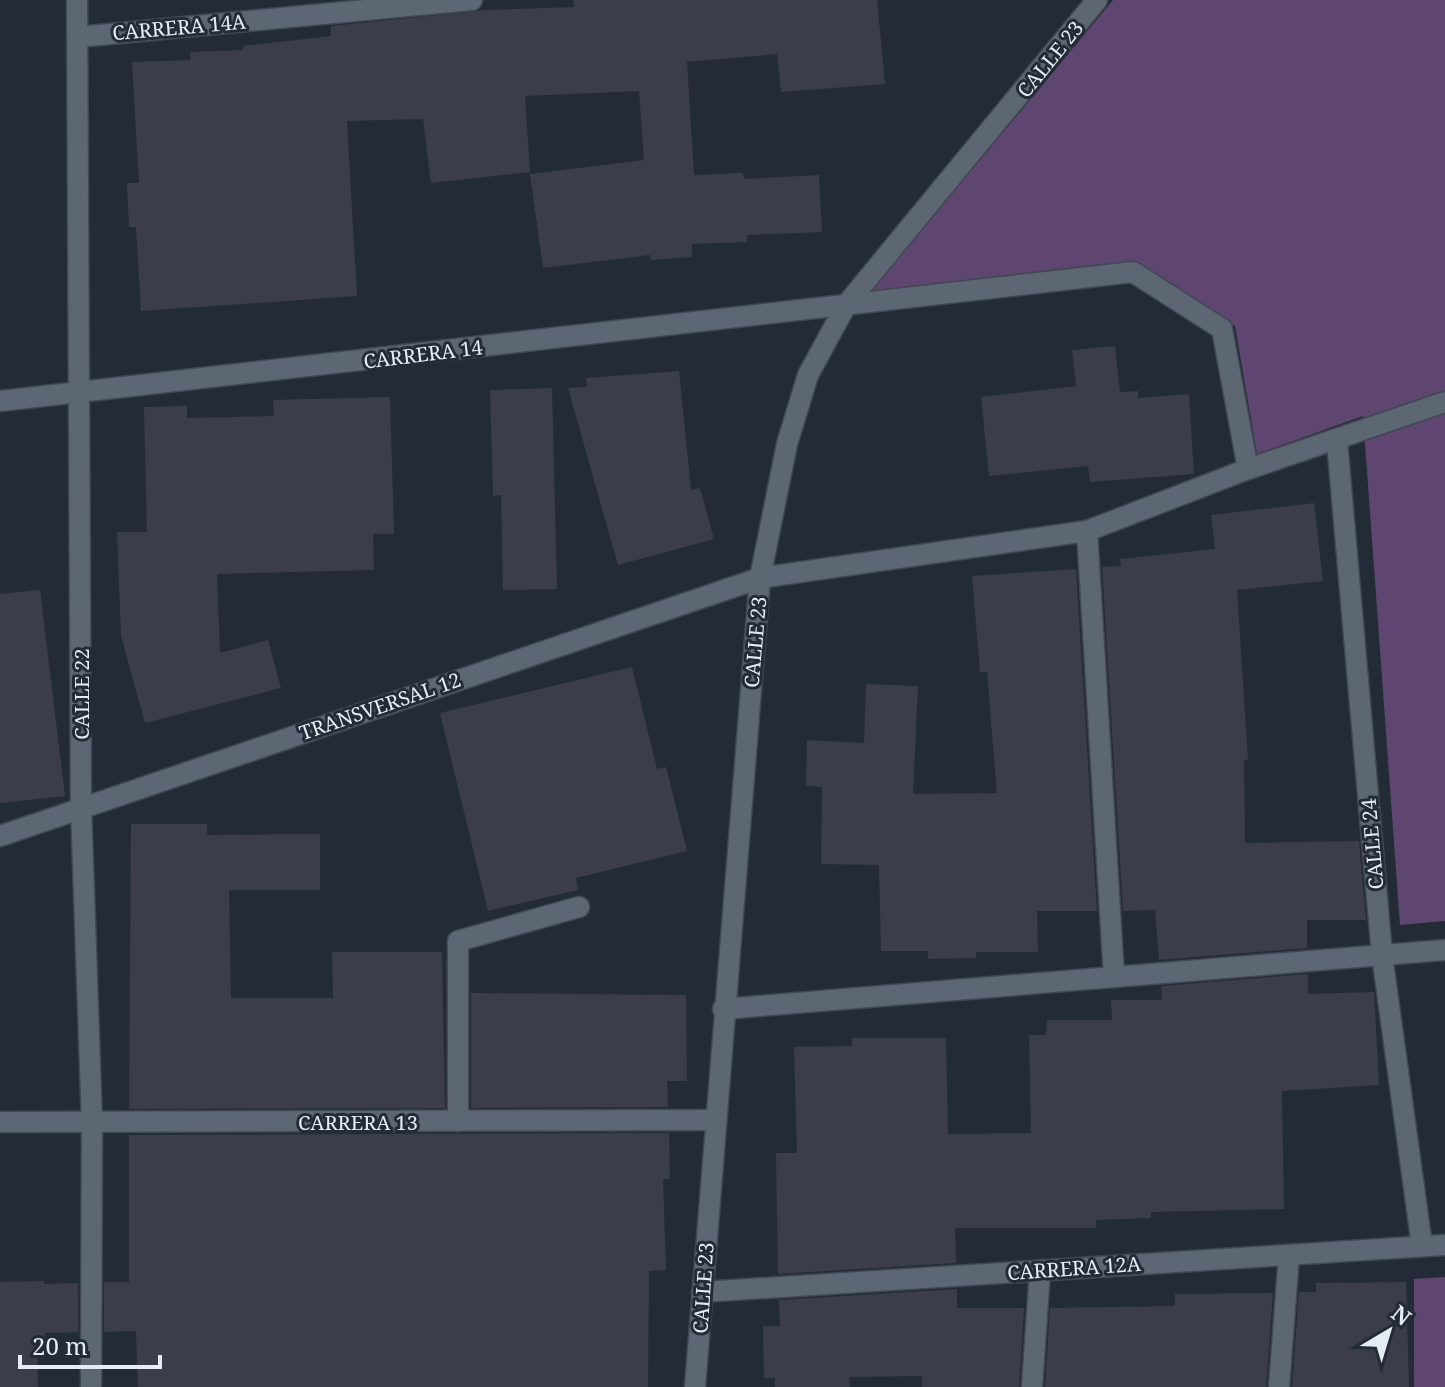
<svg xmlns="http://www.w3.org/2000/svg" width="1445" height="1387" font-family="'Noto Serif',serif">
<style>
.green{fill:#5f4671}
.building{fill:#3c3d4a}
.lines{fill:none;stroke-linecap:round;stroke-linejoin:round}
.minor-casing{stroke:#404851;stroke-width:23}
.tertiary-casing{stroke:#404851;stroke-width:23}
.minor{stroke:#5d6673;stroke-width:20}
.tertiary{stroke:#5d6673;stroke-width:20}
.labels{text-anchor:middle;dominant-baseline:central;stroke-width:6;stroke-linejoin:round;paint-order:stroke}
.street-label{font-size:20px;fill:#e6ecf3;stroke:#232c36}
</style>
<rect width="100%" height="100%" fill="#232c36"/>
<g class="green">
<path d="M1113 0H1445V921L1400 925 1363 416 1257 454 1235 326 1135 262 871 291Z"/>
<path d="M1445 1277V1387H1414V1279Z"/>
</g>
<g class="building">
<path d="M573 0H877L885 84 781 92 777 54 687 62 694 175 743 173 744 179 819 175 822 232 747 235V242L692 244V257L651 260 650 255 543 268 530 174 644 160 639 91 525 96 530 172 431 183 423 119 347 121 357 296 141 311 136 227H129L127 183H139L132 62 191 60 190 52 243 50V46L331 36V26L487 10 574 7Z"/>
<path d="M1115 346 1120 392 1138 391V398L1189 394 1194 474 1090 482 1088 466 989 476 981 397 1076 386 1072 350Z"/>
<path d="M679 371 691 490 700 488 714 539 618 565 568 388 587 387 586 378Z"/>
<path d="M552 388 557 589 503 590 501 495 493 496 490 390Z"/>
<path d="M390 397 394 534H373L374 570 217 574 220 653 268 640 281 688 145 723 121 636 117 532H147L144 407 187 406V418L274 416 273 400Z"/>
<path d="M1314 503 1323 581 1237 590 1248 760H1244L1245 843 1359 841 1366 920H1307V948L1159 960 1155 910 1123 911 1102 567 1121 566 1120 559 1215 549 1211 515Z"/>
<path d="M1076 569 1097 911H1037L1038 952H976V958L928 959V951H881L879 865 821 864 822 787 806 786 807 740 864 743 866 684 918 686 913 794 997 793 987 672H980L972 576Z"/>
<path d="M40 590 65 796 0 803V594Z"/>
<path d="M632 667 657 769 666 767 687 851 576 878 578 890 488 911 440 713Z"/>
<path d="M131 824H207V835L320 834V890H229L231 998H333L332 952H442L445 1108 129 1109Z"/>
<path d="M1308 974V994L1374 992 1379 1085 1282 1091 1284 1209 1151 1212V1218L1096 1220V1228H955L956 1263 778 1274 776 1153H797L794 1047 852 1046V1038H946L948 1134 1031 1133 1029 1035H1046L1047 1020H1112L1111 1000H1162L1161 986Z"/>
<path d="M471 993 686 995 687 1081H667L668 1107 471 1108Z"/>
<path d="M669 1133 670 1179H663L666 1270 649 1271 648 1387H138L136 1331 104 1332V1282H129V1135Z"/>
<path d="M44 1281V1284L78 1283V1332L45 1333 46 1352H37L38 1387H0V1282Z"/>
<path d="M1406 1282 1409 1387H1292L1299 1292H1316V1283Z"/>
<path d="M957 1289V1308H1024L1019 1387H922V1376L849 1377 850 1387H775V1378H764L763 1326H780L779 1300Z"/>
<path d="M1273 1293 1266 1387H1045L1050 1308 1175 1306V1294Z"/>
</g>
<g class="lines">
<g class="minor-casing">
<g id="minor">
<path d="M77 0 81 807 92 1123 91 1387"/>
<path d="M78 37 472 0"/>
<path d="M0 401 1133 272 1222 329 1248 469"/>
<path d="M1337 441 1382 955 1422 1246"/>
<path d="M1087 531 1114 977"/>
<path d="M0 836 760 578 1087 531 1248 469 1445 402"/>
<path d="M723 1009 1445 950"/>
<path d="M458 1121V941L579 907"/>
<path d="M0 1122 716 1120"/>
<path d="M702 1292 1445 1245"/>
<path d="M1032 1387 1040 1270"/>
<path d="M1279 1387 1289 1255"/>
</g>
</g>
<g class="tertiary-casing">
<path id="tertiary" d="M695 1387 760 578 787 444 808 375 846 305 1097 0"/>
</g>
<use href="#minor" class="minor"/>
<use href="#tertiary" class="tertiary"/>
</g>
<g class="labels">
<g class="street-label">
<text transform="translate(179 27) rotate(-5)">CARRERA 14A</text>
<text transform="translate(1050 59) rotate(-51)">CALLE 23</text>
<text transform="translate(423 354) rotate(-7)">CARRERA 14</text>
<text transform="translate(755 642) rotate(-85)">CALLE 23</text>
<text transform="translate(81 694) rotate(-90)">CALLE 22</text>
<text transform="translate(380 706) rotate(-19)">TRANSVERSAL 12</text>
<text transform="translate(1372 844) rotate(-95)">CALLE 24</text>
<text x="358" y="1122">CARRERA 13</text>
<text transform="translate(1074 1268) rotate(-4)">CARRERA 12A</text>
<text transform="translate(703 1288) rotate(-86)">CALLE 23</text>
</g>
</g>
<g transform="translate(1389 1331) rotate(38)" stroke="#232c36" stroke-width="6" paint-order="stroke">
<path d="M0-6L14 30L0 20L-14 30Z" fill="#e6ecf3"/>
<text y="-12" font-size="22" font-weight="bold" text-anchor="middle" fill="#e6ecf3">N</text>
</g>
<path d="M20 1355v12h140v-12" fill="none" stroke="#e6ecf3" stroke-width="4"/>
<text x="32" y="1355" font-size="24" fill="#e6ecf3" stroke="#232c36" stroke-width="6" paint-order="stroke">20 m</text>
</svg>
